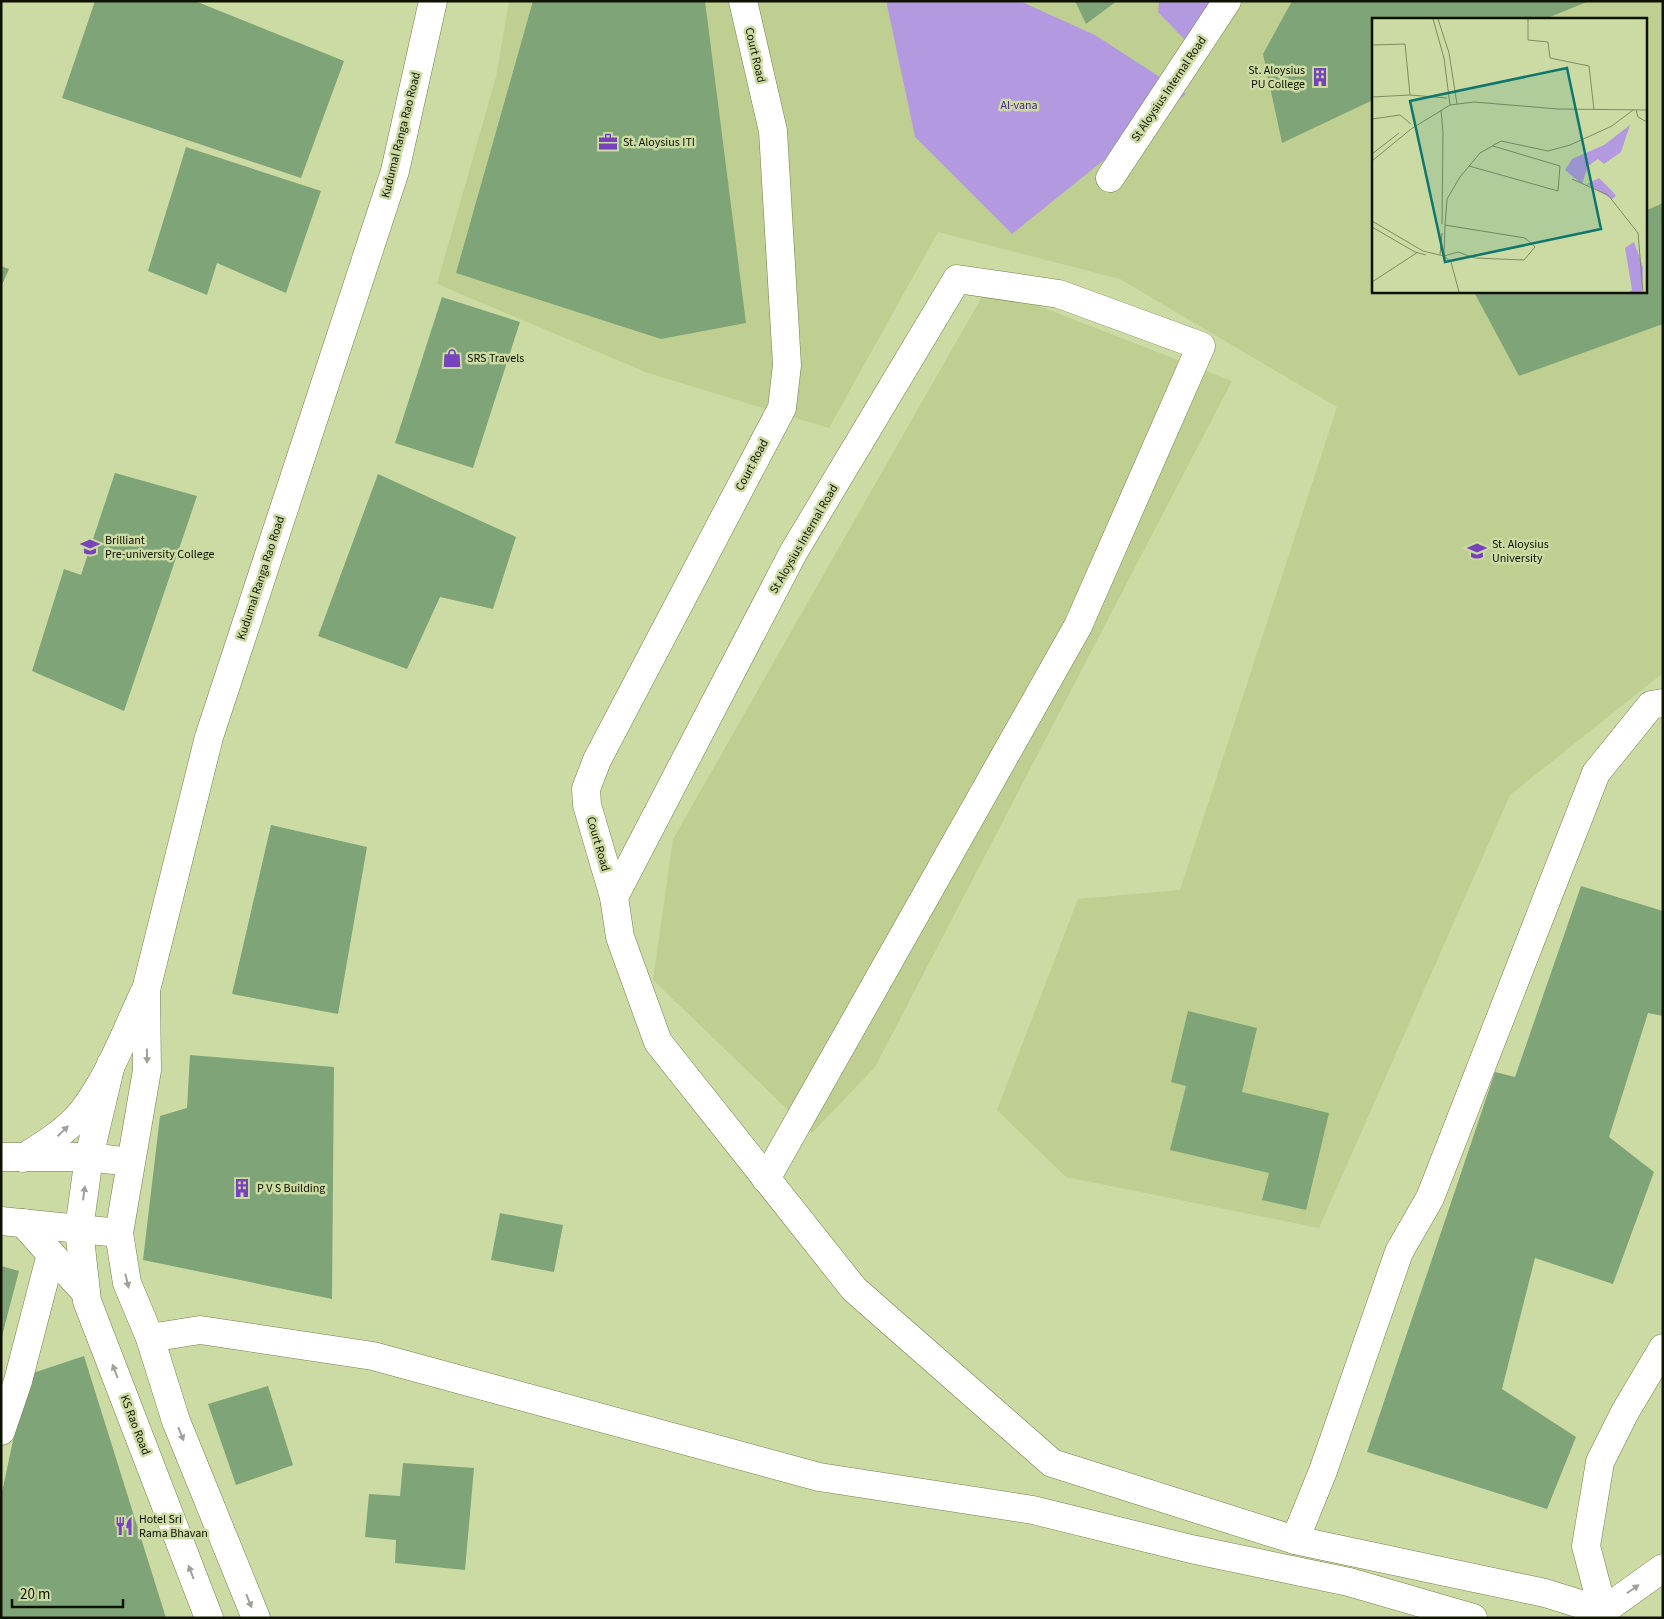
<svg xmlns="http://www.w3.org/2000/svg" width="1664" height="1619" font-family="'Source Sans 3',sans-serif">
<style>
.built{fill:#becf91}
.green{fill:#b39ae0}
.building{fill:#7fa477}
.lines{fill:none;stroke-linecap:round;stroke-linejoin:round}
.minor-casing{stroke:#727f4b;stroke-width:29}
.major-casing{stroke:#727f4b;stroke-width:29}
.minor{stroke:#fff;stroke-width:28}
.major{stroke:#fff;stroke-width:28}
.oneway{fill:#9fa099}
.labels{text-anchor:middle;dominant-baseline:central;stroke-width:5;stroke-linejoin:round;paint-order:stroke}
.street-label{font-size:12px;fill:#0e1201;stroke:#ccdba3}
.poi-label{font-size:12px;fill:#0e1201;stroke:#ccdba3;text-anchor:start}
.park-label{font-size:12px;fill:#532388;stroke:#ccdba3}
.inset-road{fill:none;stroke:#808b62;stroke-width:1}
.view{fill:#0f766e;fill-opacity:0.15;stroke:#0f766e;stroke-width:2.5}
.inset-edge{fill:none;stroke:#0e1201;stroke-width:2.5}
</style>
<rect width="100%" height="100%" fill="#ccdba3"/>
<g class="built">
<path d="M509 1H886L915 137 1095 35 1020 1H1075L1086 24 1117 1H1159L1158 12 1219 1H1663V203L1645 211V19H1373V291H1475L1519 376 1663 324V673L1510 795 1319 1228 1066 1177 997 1110 1078 899 1180 890 1337 407 1120 279 938 232 829 428 648 373 437 284 496 77Z"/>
<path d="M988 286 1232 381 875 1067 812 1133 653 980 673 839Z"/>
</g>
<g class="green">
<path d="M886 1H1020L1095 35 1186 94 1012 234 915 137Z"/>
<path d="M1159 1H1219L1189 44 1158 12Z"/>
</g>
<g class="building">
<path d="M95 1H195L344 61 301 178 62 98Z"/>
<path d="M533 1H705L746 323 661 339 456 273Z"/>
<path d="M1075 1H1117L1086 24Z"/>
<path d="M1292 1H1589L1545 19H1373V100L1282 143 1263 54Z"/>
<path d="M186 147 321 191 286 293 217 263 207 295 148 271Z"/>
<path d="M1663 203V324L1519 376 1474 292 1645 291V211Z"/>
<path d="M1 266 9 269 1 287Z"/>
<path d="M442 297 520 322 473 468 395 443Z"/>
<path d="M115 473 197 496 124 711 32 671 64 569 81 575Z"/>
<path d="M378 474 516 537 493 609 440 597 407 669 318 636Z"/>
<path d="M271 825 367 847 338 1014 232 994Z"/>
<path d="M1581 886 1663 911V1016L1648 1013 1609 1137 1654 1172 1613 1284 1535 1258 1502 1389 1576 1437 1547 1509 1367 1452 1495 1072 1515 1077Z"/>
<path d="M1188 1011 1257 1028 1242 1092 1329 1113 1306 1210 1262 1200 1269 1173 1170 1150 1186 1086 1171 1082Z"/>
<path d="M190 1055 334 1067 332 1299 143 1260 160 1116 187 1108Z"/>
<path d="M500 1213 563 1225 554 1272 491 1260Z"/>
<path d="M1 1266 19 1271 2 1336H1Z"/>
<path d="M84 1356 166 1618H1V1497L27 1375Z"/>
<path d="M268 1386 293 1465 236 1485 208 1404Z"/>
<path d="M403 1463 474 1468 465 1570 395 1563 396 1540 365 1537 369 1494 400 1496Z"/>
</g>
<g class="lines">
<g class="minor-casing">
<g id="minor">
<path d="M743 1 773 131 787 365 782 408 597 760 586 789 587 805 614 897 620 937 658 1042 854 1289 1052 1463 1295 1540 1545 1593 1603 1611"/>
<path d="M1110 178 1227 1"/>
<path d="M614 897 793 553 957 279 1059 294 1201 346 1078 626 766 1179"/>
<path d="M150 1338 200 1330 373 1356 819 1477 1033 1510 1191 1549 1349 1582 1473 1618"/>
<path d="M1 1431 18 1381 51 1254"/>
<path d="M1295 1540 1323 1471 1399 1252 1430 1198 1596 773 1651 705 1663 703"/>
<path d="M1603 1611 1586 1546 1600 1462 1625 1412 1663 1348"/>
</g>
</g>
<g class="major-casing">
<g id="major">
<path d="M111 1064 89 1157 79 1229 87 1301 209 1618"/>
<path d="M1 1157H89L130 1162"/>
<path d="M23 1158C44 1145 67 1131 83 1111 109 1077 125 1034 143 995"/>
<path d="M1 1221 119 1233"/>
<path d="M23 1223 86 1293"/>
<path d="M256 1618 176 1421 150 1338 127 1283 119 1233 147 1070 146 990 209 737 395 171 433 1"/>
<path d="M1599 1618 1603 1611 1663 1568"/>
</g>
</g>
<use href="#minor" class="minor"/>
<use href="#major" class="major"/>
</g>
<defs><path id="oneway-solid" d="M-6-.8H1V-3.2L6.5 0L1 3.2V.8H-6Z" transform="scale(1.25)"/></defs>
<g class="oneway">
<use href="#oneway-solid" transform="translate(147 1056) rotate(89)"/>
<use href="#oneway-solid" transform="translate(63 1131) rotate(-44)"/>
<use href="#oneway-solid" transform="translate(84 1193) rotate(-82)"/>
<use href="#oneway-solid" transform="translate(127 1281) rotate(77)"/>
<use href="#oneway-solid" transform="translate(115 1371) rotate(-111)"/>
<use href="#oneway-solid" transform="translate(181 1434) rotate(68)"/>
<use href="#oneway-solid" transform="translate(191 1572) rotate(-111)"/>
<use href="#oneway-solid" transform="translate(1633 1589) rotate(-35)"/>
<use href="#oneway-solid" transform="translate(249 1601) rotate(68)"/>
</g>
<defs>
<g id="building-bare" transform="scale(1.5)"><path d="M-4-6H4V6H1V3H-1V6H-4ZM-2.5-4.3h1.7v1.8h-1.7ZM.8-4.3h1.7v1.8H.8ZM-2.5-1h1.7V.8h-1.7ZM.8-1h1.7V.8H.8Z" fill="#7742ba" stroke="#ccdba3" stroke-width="2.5" paint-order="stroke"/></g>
<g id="office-bare" transform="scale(1.5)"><path d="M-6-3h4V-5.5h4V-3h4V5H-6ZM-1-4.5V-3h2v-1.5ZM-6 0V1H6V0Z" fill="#7742ba" stroke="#ccdba3" stroke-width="2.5" paint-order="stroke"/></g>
<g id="shop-bare" transform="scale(1.5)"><path d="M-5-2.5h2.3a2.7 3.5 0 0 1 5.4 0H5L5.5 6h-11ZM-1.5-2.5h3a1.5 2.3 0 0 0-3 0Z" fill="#7742ba" stroke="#ccdba3" stroke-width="2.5" paint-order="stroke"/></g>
<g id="university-bare" transform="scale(1.5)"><path d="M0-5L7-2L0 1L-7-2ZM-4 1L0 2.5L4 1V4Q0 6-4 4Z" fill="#7742ba" stroke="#ccdba3" stroke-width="2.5" paint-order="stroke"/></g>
<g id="restaurant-bare" transform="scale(1.5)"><path d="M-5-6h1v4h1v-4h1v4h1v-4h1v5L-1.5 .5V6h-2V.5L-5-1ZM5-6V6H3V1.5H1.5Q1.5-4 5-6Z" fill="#7742ba" stroke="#ccdba3" stroke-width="2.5" paint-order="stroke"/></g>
</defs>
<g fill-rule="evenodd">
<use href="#building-bare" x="1320" y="77"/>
<use href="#office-bare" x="608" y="142"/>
<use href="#shop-bare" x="452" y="358"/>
<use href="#university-bare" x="90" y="547"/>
<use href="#university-bare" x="1477" y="551"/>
<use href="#building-bare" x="242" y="1188"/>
<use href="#restaurant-bare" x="124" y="1526"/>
</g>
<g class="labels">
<g class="street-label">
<text transform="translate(755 55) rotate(77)">Court Road</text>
<text transform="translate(1169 89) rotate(-56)">St Aloysius Internal Road</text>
<text transform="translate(401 135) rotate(-76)">Kudumal Ranga Rao Road</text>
<text transform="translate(752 465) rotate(-62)">Court Road</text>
<text transform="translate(804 539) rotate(-60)">St Aloysius Internal Road</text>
<text transform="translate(261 578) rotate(-72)">Kudumal Ranga Rao Road</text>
<text transform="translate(598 844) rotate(74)">Court Road</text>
<text transform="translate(135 1425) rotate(69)">KS Rao Road</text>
</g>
<g class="poi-label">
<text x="1305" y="70" text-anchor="end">St. Aloysius<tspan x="1305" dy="14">PU College</tspan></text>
<text x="623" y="142">St. Aloysius ITI</text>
<text x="467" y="358">SRS Travels</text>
<text x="105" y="540">Brilliant<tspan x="105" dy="14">Pre-university College</tspan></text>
<text x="1492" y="544">St. Aloysius<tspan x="1492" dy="14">University</tspan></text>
<text x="257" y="1188">P V S Building</text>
<text x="139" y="1519">Hotel Sri<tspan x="139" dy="14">Rama Bhavan</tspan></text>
</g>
<g class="park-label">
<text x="1019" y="105">Al-vana</text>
</g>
</g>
<g transform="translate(1372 18)">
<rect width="275" height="275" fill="#ccdba3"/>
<path d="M258 107 249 134 232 146 226 141 216 148 210 166 193 152 200 141 232 127ZM227 160 241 174 244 178 240 181 215 166ZM262 224 271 249 270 274H257L260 272 253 230Z" fill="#b39ae0"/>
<path class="inset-road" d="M61 1 72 40 78 87M66 1 77 35 85 86M156 1V22L176 24 178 40 217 48 222 92M0 27 33 26 38 77 0 79M38 77 75 80M69 92 71 114 70 206M264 92 266 99 275 104M0 101 28 97 39 106M0 136 27 115M0 143 39 111 78 87 102 84 186 91 275 92M97 148 186 173 188 148 121 128M200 161 236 177 266 215 271 274M0 203 51 233 72 238 79 244 87 274M73 207 153 220 163 229 152 242 103 240 86 234 72 238 73 207 75 181 88 159 108 135 129 123 176 133 198 127 240 108 261 92M0 209 43 234 54 237M68 237 70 215M0 264 46 234"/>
<path class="view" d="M195 50 229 211 73 244 38 83Z"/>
<rect width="275" height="275" class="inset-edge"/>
</g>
<rect width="1664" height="1619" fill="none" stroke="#0e1201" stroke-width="5"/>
<path d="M12 1599v8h111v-8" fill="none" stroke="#0e1201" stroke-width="2.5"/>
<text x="20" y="1599" font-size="15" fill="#0e1201" stroke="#ccdba3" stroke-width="4" paint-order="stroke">20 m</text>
</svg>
